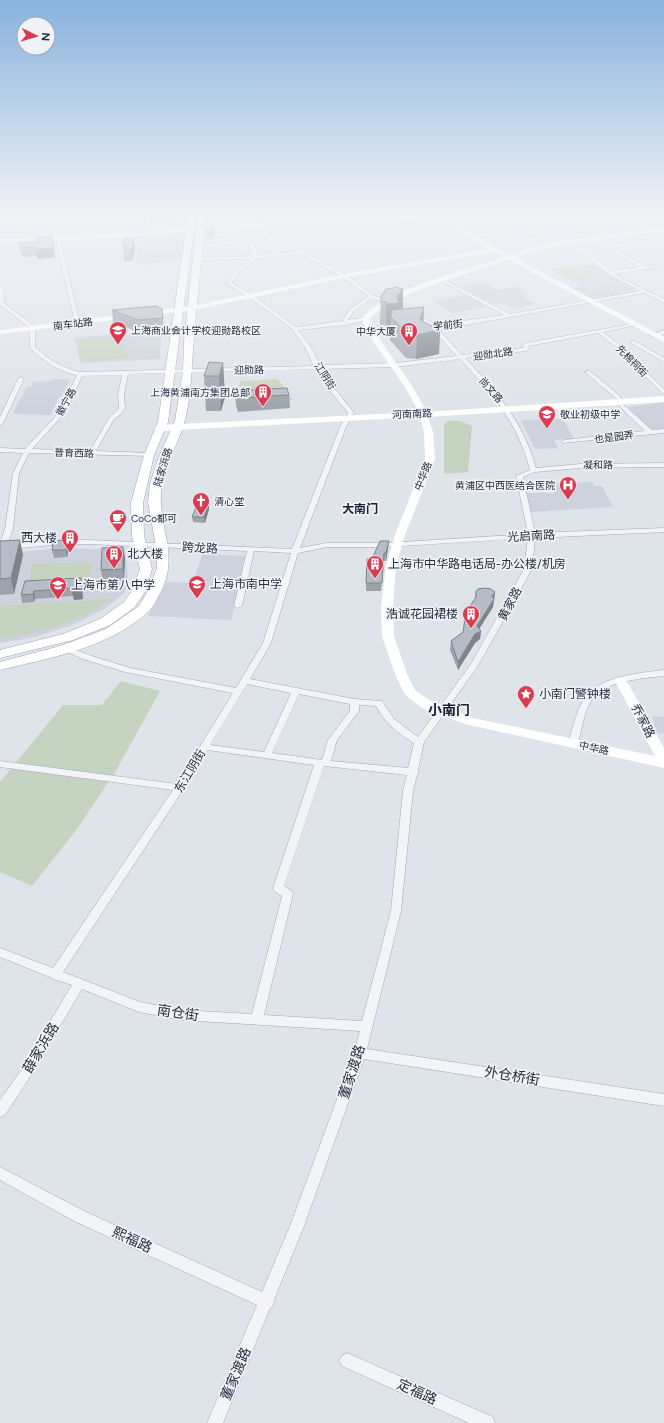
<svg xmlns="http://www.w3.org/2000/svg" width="664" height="1423" font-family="Figtree,'Noto Sans SC',sans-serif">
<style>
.built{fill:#cdd2dc}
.green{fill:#c5d4c0}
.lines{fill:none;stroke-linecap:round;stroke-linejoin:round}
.street-casing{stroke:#a4aab4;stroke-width:1}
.primary-casing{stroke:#9ea7b6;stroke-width:1}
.street{fill:#f2f4f8;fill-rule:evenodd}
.secondary{fill:#fff;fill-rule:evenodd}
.primary{fill:#fff;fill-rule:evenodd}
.wall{fill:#9da2ab}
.shaded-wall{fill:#7f848b}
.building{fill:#b6bcc7;stroke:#7f848b}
.labels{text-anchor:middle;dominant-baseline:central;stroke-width:3.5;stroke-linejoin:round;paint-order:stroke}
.far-street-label{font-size:10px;fill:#273042;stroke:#eff2f7}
.far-poi-label{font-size:10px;fill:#273042;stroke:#eff2f7;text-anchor:start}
.far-quarter-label{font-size:12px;font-weight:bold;fill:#192133;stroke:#eff2f7}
.street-label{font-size:12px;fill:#273042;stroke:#eff2f7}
.poi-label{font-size:12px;fill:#273042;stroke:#eff2f7;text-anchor:start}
.quarter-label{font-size:14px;font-weight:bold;fill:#192133;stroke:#eff2f7}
.near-street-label{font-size:14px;fill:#273042;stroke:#eff2f7}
</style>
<rect width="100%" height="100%" fill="#dfe3ea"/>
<g class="built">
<path d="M174 231 182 233 179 261 152 263 148 265 137 264 136 235Z"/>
<path d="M595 264 620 281 638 291 592 300 571 288 580 286 550 269Z"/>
<path d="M483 282 498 290 515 287 529 294 522 296 536 304 513 309 503 303 493 305 460 286Z"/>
<path d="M467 294 489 306 452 313 434 302Z"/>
<path d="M125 333 134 335 161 334 160 359 81 363 74 338Z"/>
<path d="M51 379H70L64 395 60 396 50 415 15 414 13 412 27 387 32 386 33 382 49 381Z"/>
<path d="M664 402V430L651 431 628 407Z"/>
<path d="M563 419 574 439 554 440 558 448 535 449 521 420Z"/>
<path d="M592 482 594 486H602L613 507 529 512 524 493H554L551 483Z"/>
<path d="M62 548 125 550 128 576 125 592 106 608 75 624 35 637 0 643V554Z"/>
<path d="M202 554 248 556 231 620 148 616 167 582 193 583Z"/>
<path d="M652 716 664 717V734L657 733Z"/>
</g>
<g class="green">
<path d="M571 267 597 281 582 283 556 269Z"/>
<path d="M95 338H114L122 342 129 359 123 360 121 357C109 361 92 364 79 357L78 342Z"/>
<path d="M278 379 293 400 239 402 233 399 241 381Z"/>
<path d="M449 421H460L472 426 468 472 444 474V427L445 423Z"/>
<path d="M92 562 89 580 29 583 32 564Z"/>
<path d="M110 599C80 624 38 632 0 639V606Z"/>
<path d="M121 681 160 691 117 769 77 829 32 886 0 872V782L63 705H102Z"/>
</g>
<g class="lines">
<g class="street-casing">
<g id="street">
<path d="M43 215H47L48 217 72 215 49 219 59 236 80 324 75 323 55 236Z"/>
<path d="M249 215H253L256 225 269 236 291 246 367 229 383 233 405 229 381 215H386L442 245 545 230 515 215H520L573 241 612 271 639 267 606 247V245L664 237V239L612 247 645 266 664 264V266L616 274 623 279 664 299V303L644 293 466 325 437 328 462 355 523 348V345L526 343 637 323V325L603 332 629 352V356L664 389V394L624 357V353L598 333 529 346V349L526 351 465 358C497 392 523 421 536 468L580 464 664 463V467L580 468 535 472 523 477 535 533 664 528V532L535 538 532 569 479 664 424 742 418 770 419 772 417 775 413 791 401 911 367 1049 664 1094V1106L364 1059 304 1226 274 1300V1302L272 1307 270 1308 223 1423H207L257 1305 74 1221 0 1180V1167L84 1211 262 1292 290 1226 354 1053 360 1031 181 1020 139 1012 82 989 28 1080 5 1115 0 1117V1100L20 1072 72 985 51 978 50 977 0 957V948L53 968 173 790 0 767V761L177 784 233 693 125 672 83 659 61 649 65 646 89 655 130 668 236 688 263 643 291 553 254 551 242 606 238 608 234 606 247 551 89 544H63L0 550V543L5 529 13 473 23 453 0 452V448L25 449 55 417 65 401 77 375C57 371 44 361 30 348L29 327 0 305V286H2L4 292V303L35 327V347C49 359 61 368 80 372L314 366 305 347 291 328 250 298 227 284 235 271 251 259 198 260 196 259 198 258 253 256 247 239 199 242 197 241 199 240 263 236 252 226ZM367 231 383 235 409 231 460 257 462 255 446 247 549 233 569 243 608 274 640 291 510 314 443 279H441V281L504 315 434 325 416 312H412V314L426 323 429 328 432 329 457 356 395 363 320 365 311 347 298 330 345 325 368 320 369 319 366 317 348 320 353 312 372 298 389 305 394 304 373 295 346 275 295 247ZM266 238 297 252 258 255 252 239ZM301 254 342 277 368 296 349 310 343 321 296 327 254 296 232 283 238 273 257 258ZM460 359C493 395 517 421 530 470L516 476 528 534 387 543H327L300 548 346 427 354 413 328 380 322 369 395 367ZM316 369 323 382 348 413 340 427 292 549 89 540H63L7 545 13 529 19 473 29 453 151 456 152 455 149 453 96 451 114 419 121 414 125 408 124 395 128 374ZM122 375 118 395 119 408 109 418 90 451 32 449 60 418 71 401 82 376ZM528 538 524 569 471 664 418 737 394 719 382 701 354 699 250 679 271 643 298 553 327 547H387ZM247 684 291 693 264 752 210 745ZM299 694 350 704V711L328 740 322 760 272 753ZM359 705 376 706C385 723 398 733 414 743L408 768 331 761 337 740 359 711ZM207 750 314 765 273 888 274 891 282 896 252 1014 181 1010 140 1002 63 972 183 790ZM324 766 407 775 403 791 391 911 362 1021 264 1015 293 894 292 891 284 886Z"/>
<path d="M618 215H623L660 235 656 236Z"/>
<path d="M402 327 404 328V330L371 334 368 332 371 330Z"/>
<path d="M664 330V334L653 337 650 335Z"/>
<path d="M631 341H635L664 358V362L631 343Z"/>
<path d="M586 371H590L621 397V399H617L586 373Z"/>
<path d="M21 377 24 379 3 423 0 425V417L18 379Z"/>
<path d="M618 400 652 430 664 429V433L562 443 561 442 564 440 645 431 616 403 615 402Z"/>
<path d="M664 670V676C644 678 605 681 592 699 584 711 582 729 578 743L573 746 570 745 568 743C573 728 576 712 584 699 598 676 640 673 664 670Z"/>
<path d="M347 1353 493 1417 495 1423H469L342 1366 339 1361 342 1356Z"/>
</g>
</g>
<g class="primary-casing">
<g id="primary">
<path d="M188 215H196L168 422 154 455 143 503 144 536 152 569 145 592 134 608 110 625 73 640 0 658V650L63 634 100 619 124 602 131 592 140 569 132 536 131 503 144 455 158 422Z"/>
<path d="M198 215H206C202 256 197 297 194 339 191 366 192 393 185 420 180 442 165 461 162 485 155 527 183 555 158 597 155 602 152 609 148 612 109 648 50 658 0 670V662L60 646 106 629 139 606 149 589 157 568 156 546 148 502 150 484 159 456 175 421 183 371 184 341Z"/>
</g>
</g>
<use href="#street" class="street"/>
<path class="secondary" d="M415 215H442L510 255 547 243 664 227V231L548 247 515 258 664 337V342L509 260C479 270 386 296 370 319 383 352 412 378 426 412L664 396V402L428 417 433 432 435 459 405 535 396 566 393 607 394 636 407 674 415 690 432 702 473 718 655 756 615 681 617 678H625L664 748V768L465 724 422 708 405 695 395 674 382 636 381 607 386 566 395 535 425 459 424 432 420 417 159 431 154 428 159 425 418 412C404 378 375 352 362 319 383 290 469 269 504 257L493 252 344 278 193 310 0 334V330L193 306 344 274 488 249 436 217 350 224 201 230 111 238 0 243V239L111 234 201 226 350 220Z"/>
<use href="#primary" class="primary"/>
</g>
<g class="wall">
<path d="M150 215H173V222L151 223Z"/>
<path d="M255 215H265V220L255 216Z"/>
<path d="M214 227 215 231 214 237H205V233Z"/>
<path d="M123 238 134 239 135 250 132 261H124Z"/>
<path d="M35 241 55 257 37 259V256L22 257 20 248Z"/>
<path d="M381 296 424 322 440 330 439 354 416 359 406 358 390 340 391 327H386L385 325H380V319Z"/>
<path d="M112 310 163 318 164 331 139 332 113 323Z"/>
<path d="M223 363 225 397 221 411H206L204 376Z"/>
<path d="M235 391 289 395 290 408 238 412 236 405Z"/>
<path d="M209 509 205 523 193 522 192 517Z"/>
<path d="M67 540 69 547 67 557 54 558 52 550Z"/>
<path d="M0 541 23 555 14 594 0 595Z"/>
<path d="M389 541 388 548 386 561H384L381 591H366V583L372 559Z"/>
<path d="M125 558 124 580 103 581 101 570Z"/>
<path d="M25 581 82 586 83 599 74 600 73 596 35 599 34 602 22 603 21 595Z"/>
<path d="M476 591 495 592 493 607 479 629 481 631 480 639 475 643 458 670 450 650 451 641 463 632 475 598Z"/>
</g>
<g class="shaded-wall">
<path d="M134 239 135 250 132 261 131 250Z"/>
<path d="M54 248 55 257 37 259 36 250Z"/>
<path d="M403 289V312L391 317V327H386V304L397 296Z"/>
<path d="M424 307 423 330H440L439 354 416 359 417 335 420 320Z"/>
<path d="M223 363 225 397 221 411 219 376Z"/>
<path d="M209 504V509L205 523 204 517Z"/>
<path d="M20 540 23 555 14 594 11 578Z"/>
<path d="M67 540 69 547 67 557 66 550Z"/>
<path d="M389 541 388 548 386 561V553Z"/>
<path d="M123 547 125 558 124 580 123 569Z"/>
<path d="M81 578 83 599 74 600 72 592Z"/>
<path d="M34 591 35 599 34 602 33 594Z"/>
<path d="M495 592 493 607 476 634 481 631 480 639 475 643 458 670V662L492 596Z"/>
</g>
<g class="building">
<path d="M214 227 213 233H205L206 228Z"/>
<path d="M52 237 54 248 36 250V247L20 248V243L35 241V238Z"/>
<path d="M123 238 134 239 131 250 123 249 125 247Z"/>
<path d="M395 287 403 289 397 296 399 303 386 304V302H381V296L387 288 392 289Z"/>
<path d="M156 306 162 309 163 318 138 320 112 310Z"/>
<path d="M424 307 420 320 440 330 417 335 407 334 391 317 392 310Z"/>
<path d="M209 362 223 363 219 376H204Z"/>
<path d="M287 388 289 395 237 398 235 391Z"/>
<path d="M197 504H209L204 517H192Z"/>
<path d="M20 540 11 578 0 579V541Z"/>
<path d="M67 540 66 550H52L53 541Z"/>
<path d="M380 541H389L386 553H384L382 583H366L367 559H372Z"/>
<path d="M123 547V569L101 570 102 548Z"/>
<path d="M81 578 82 590 72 592V588L34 591 33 594 21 595 25 581Z"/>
<path d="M485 588 491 589 495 592 492 596 494 599 477 626 481 631 475 634 458 662 451 641 463 632 466 612 476 597V591L478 589Z"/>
</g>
<linearGradient id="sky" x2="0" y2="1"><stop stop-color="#88b2dd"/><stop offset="0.52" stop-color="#f1f2f6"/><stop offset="1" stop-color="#f1f2f6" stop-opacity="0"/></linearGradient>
<rect width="664" height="414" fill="url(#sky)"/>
<defs>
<g id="school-pin" transform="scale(0.9)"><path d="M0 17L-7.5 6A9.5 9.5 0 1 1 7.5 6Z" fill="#d73c50" stroke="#eff2f7"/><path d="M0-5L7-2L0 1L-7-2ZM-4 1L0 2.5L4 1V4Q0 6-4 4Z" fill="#fff"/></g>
<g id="building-pin" transform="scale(0.9)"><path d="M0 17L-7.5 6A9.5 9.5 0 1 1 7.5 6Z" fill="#d73c50" stroke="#eff2f7"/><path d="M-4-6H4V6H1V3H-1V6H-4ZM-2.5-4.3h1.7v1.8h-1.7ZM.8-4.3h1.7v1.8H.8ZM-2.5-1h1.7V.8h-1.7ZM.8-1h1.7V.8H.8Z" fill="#fff"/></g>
<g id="hospital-pin" transform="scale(0.9)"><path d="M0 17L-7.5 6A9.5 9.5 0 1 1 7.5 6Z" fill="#d73c50" stroke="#eff2f7"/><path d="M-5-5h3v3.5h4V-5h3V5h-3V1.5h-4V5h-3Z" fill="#fff"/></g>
<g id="church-pin" transform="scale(0.9)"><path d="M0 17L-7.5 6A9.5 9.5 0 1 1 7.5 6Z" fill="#d73c50" stroke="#eff2f7"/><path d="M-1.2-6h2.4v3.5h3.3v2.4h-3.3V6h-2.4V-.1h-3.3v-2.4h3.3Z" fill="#fff"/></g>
<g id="cafe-pin" transform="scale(0.9)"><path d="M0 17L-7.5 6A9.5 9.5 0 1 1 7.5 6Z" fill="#d73c50" stroke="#eff2f7"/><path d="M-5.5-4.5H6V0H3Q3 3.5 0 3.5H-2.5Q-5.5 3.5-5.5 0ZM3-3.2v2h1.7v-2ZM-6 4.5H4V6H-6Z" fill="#fff"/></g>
<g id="sight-pin" transform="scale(0.9)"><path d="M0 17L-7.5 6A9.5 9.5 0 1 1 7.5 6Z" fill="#d73c50" stroke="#eff2f7"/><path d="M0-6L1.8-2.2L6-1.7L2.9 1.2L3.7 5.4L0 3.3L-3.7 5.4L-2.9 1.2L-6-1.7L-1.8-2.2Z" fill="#fff"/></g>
</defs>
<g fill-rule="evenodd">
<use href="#school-pin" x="118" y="330"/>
<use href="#building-pin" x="409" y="331"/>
<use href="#building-pin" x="263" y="392"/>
<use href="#school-pin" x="547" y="414"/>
<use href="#hospital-pin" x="568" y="485"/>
<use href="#church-pin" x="201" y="501"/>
<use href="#cafe-pin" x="118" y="518"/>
<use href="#building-pin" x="70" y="538"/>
<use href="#building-pin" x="114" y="554"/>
<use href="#building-pin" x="375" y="564"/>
<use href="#school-pin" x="197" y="584"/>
<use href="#school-pin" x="58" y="585"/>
<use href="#building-pin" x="471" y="614"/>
<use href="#sight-pin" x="526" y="694"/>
</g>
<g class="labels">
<g class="far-street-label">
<text transform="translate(73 324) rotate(-7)">南车站路</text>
<text transform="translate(448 325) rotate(-6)">学前街</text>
<text transform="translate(493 354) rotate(-8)">迎勋北路</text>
<text transform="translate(632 361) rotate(45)">先棉祠街</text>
<text transform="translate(249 370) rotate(-1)">迎勋路</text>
<text transform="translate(325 376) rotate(58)">江阴街</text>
<text transform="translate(491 390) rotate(49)">尚文路</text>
<text transform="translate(66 402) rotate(-61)">徽宁路</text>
<text transform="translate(412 414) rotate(-3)">河南南路</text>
<text transform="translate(614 437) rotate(-7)">也是园弄</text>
<text transform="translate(74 453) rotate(2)">普育西路</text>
<text transform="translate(598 465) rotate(-1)">凝和路</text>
<text transform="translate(163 467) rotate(-73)">陆家浜路</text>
<text transform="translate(423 476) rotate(-68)">中华路</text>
<text transform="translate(594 748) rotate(12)">中华路</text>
</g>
<g class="far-poi-label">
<text x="131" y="330">上海商业会计学校迎勋路校区</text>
<text x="396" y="331" text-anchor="end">中华大厦</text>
<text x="250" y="392" text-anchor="end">上海黄浦南方集团总部</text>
<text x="560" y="414">敬业初级中学</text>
<text x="555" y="485" text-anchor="end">黄浦区中西医结合医院</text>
<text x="214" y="501">清心堂</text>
<text x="131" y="518">CoCo都可</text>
</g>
<g class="far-quarter-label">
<text x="360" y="509">大南门</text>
</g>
<g class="street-label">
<text transform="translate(531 536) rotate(-3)">光启南路</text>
<text transform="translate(200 548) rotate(3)">跨龙路</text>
<text transform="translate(510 604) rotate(-62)">黄家路</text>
<text transform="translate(643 721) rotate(62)">乔家路</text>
<text transform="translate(190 771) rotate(-59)">东江阴街</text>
</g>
<g class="poi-label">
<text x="57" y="538" text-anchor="end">西大楼</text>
<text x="127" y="554">北大楼</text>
<text x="388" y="564">上海市中华路电话局-办公楼/机房</text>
<text x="210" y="584">上海市南中学</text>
<text x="71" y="585">上海市第八中学</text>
<text x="458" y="614" text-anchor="end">浩诚花园裙楼</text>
<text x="539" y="694">小南门警钟楼</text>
</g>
<g class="quarter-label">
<text x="449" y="710">小南门</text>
</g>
<g class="near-street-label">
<text transform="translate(178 1013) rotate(8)">南仓街</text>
<text transform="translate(41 1048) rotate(-59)">薛家浜路</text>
<text transform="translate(352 1072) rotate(-72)">董家渡路</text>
<text transform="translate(512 1076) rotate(9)">外仓桥街</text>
<text transform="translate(132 1240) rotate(25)">熙福路</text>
<text transform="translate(236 1374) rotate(-67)">董家渡路</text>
<text transform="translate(417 1392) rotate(24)">定福路</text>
</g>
</g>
<g transform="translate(36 36) rotate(95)"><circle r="19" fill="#eff2f7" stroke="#9fa4af"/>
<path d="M0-3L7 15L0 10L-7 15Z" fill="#d73c50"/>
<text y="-6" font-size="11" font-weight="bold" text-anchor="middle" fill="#273042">N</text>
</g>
</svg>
